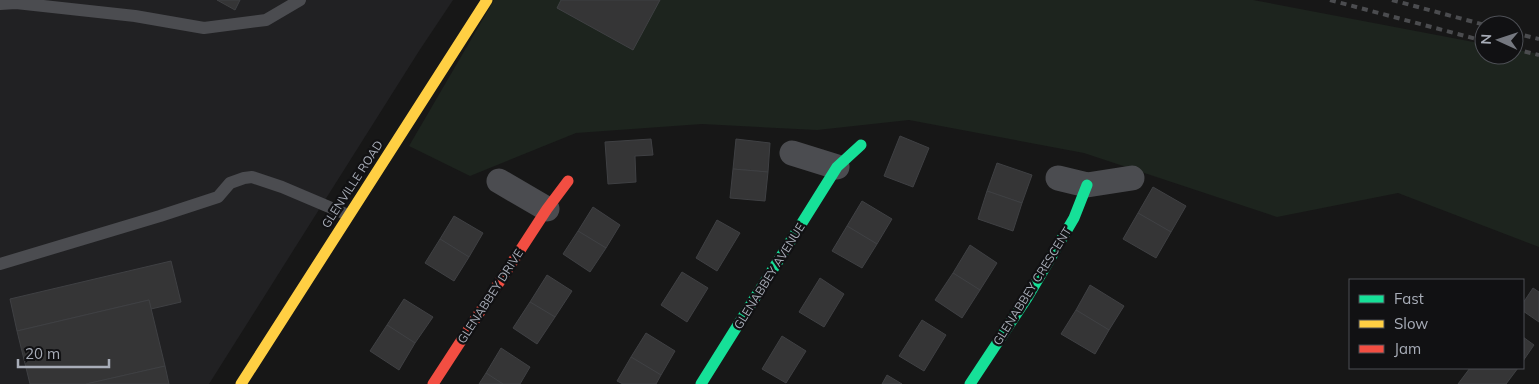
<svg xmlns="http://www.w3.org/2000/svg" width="1539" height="384" font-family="Mulish,sans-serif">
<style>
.built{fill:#212123}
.green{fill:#1d241e}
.building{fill:#353536;stroke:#3f4043}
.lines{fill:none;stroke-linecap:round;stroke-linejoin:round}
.lane{stroke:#4b4c50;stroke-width:12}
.street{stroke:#4b4c50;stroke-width:25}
.fast{stroke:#16e098;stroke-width:11}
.slow{stroke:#ffcf43;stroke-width:11}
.jam{stroke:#f24e42;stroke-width:11}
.rail{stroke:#4b4c4f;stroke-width:4;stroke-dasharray:6 5;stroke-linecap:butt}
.labels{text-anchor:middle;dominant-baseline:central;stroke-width:4.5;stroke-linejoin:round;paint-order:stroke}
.street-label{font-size:12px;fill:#a8adb8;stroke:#111113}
</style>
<rect width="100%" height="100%" fill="#171717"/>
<path class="built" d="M0 0H453L419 51 209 384H0Z"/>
<path class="green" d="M494 0H1253L1484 44V55H1514V49L1539 54V247L1398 193 1277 217 1084 153 909 120 817 130 702 124 576 133 470 176 409 146Z"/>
<g class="building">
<path d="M217 0H240L235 10Z"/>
<path d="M561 0H660L633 50 557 8Z"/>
<path d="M900 136 929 148 913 187 884 176Z"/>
<path d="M651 139 653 155 635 156 636 182 608 184 605 142Z"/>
<path d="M736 139 770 143 768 172 733 169Z"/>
<path d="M997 163 1032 175 1022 203 987 191Z"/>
<path d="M733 169 768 172 765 201 730 198Z"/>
<path d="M1153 187 1186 206 1171 232 1138 213Z"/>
<path d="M987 191 1022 203 1013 231 978 219Z"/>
<path d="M862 201 892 219 877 244 847 226Z"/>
<path d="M593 207 620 225 606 248 578 231Z"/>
<path d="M1138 213 1171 232 1156 258 1123 239Z"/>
<path d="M454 216 483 233 469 257 440 239Z"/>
<path d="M717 220 740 233 717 271 696 258Z"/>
<path d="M847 226 877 244 862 268 832 251Z"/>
<path d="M578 231 606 248 590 272 563 254Z"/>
<path d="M440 239 469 257 454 281 425 263Z"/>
<path d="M970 245 997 263 980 290 953 273Z"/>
<path d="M171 261 181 302 151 309 149 300 17 331 10 299Z"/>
<path d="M682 272 708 288 687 322 661 305Z"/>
<path d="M953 273 980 290 962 318 935 300Z"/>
<path d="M547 275 572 291 555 317 530 302Z"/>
<path d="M820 278 844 294 824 327 799 312Z"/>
<path d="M1090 285 1124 306 1109 330 1076 310Z"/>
<path d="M1533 288 1539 292V322L1523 311V303Z"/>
<path d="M404 299 433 317 415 343 387 325Z"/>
<path d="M149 300 165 366 86 384H30L17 331Z"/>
<path d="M530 302 555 317 537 344 513 328Z"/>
<path d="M1076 310 1109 330 1095 354 1061 334Z"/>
<path d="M922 320 946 335 924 371 899 356Z"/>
<path d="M387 325 415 343 399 370 370 351Z"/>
<path d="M646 333 675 351 661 375 631 357Z"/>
<path d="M782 336 806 351 786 383 762 369Z"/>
<path d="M1523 337 1534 345 1523 361Z"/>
<path d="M501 348 530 367 520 384H503L486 373Z"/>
<path d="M631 357 661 375 656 384H623L617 381Z"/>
<path d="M165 366 169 384H86Z"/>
<path d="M1470 368H1518L1506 384H1458Z"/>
<path d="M486 373 503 384H479Z"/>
<path d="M887 375 902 384H882Z"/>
</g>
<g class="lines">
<g class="lane">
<path d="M0 4 16 3 135 16 204 28 266 20 300 0"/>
<path d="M0 264 160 216 218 197 230 183 244 178 252 177 282 187 348 215"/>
</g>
<g class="street">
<path d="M792 153 837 167"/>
<path d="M1058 178 1087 185 1132 178"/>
<path d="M499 181 547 209"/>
</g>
<g class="fast">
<path d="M701 384 837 167 861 145"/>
<path d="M970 384 1027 298 1074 218 1087 185"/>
</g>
<path class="slow" d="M241 384 487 0"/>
<path class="jam" d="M433 384 547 209 568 181"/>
<g class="rail">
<path d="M1330 0 1484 41"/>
<path d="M1392 0 1485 25"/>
<path d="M1514 33 1539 39"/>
<path d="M1514 49 1539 55"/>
</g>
</g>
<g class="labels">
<g class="street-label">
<text transform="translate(352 184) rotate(-57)">GLENVILLE ROAD</text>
<text transform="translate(769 276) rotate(-58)">GLENABBEY AVENUE</text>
<text transform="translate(1032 286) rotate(-58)">GLENABBEY CRESCENT</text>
<text transform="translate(490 296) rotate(-57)">GLENABBEY DRIVE</text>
</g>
</g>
<rect x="1349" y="279" width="175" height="90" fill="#111113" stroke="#4d4f55"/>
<rect x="1359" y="295" width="25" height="8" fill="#16e098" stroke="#4d4f55"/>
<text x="1394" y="304" font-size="15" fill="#a8adb8">Fast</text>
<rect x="1359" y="320" width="25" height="8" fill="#ffcf43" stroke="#4d4f55"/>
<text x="1394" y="329" font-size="15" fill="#a8adb8">Slow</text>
<rect x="1359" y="345" width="25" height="8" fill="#f24e42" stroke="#4d4f55"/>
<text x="1394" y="354" font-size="15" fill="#a8adb8">Jam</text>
<g transform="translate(1499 40) rotate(273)"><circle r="24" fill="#111113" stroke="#4d4f55"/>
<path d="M0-4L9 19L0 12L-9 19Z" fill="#757880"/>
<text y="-8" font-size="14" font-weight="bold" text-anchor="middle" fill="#a8adb8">N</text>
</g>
<path d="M18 359v8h91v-8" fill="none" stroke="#a8adb8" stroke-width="2.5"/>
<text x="25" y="359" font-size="15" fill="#a8adb8" stroke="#111113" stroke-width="4" paint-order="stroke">20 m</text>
</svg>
